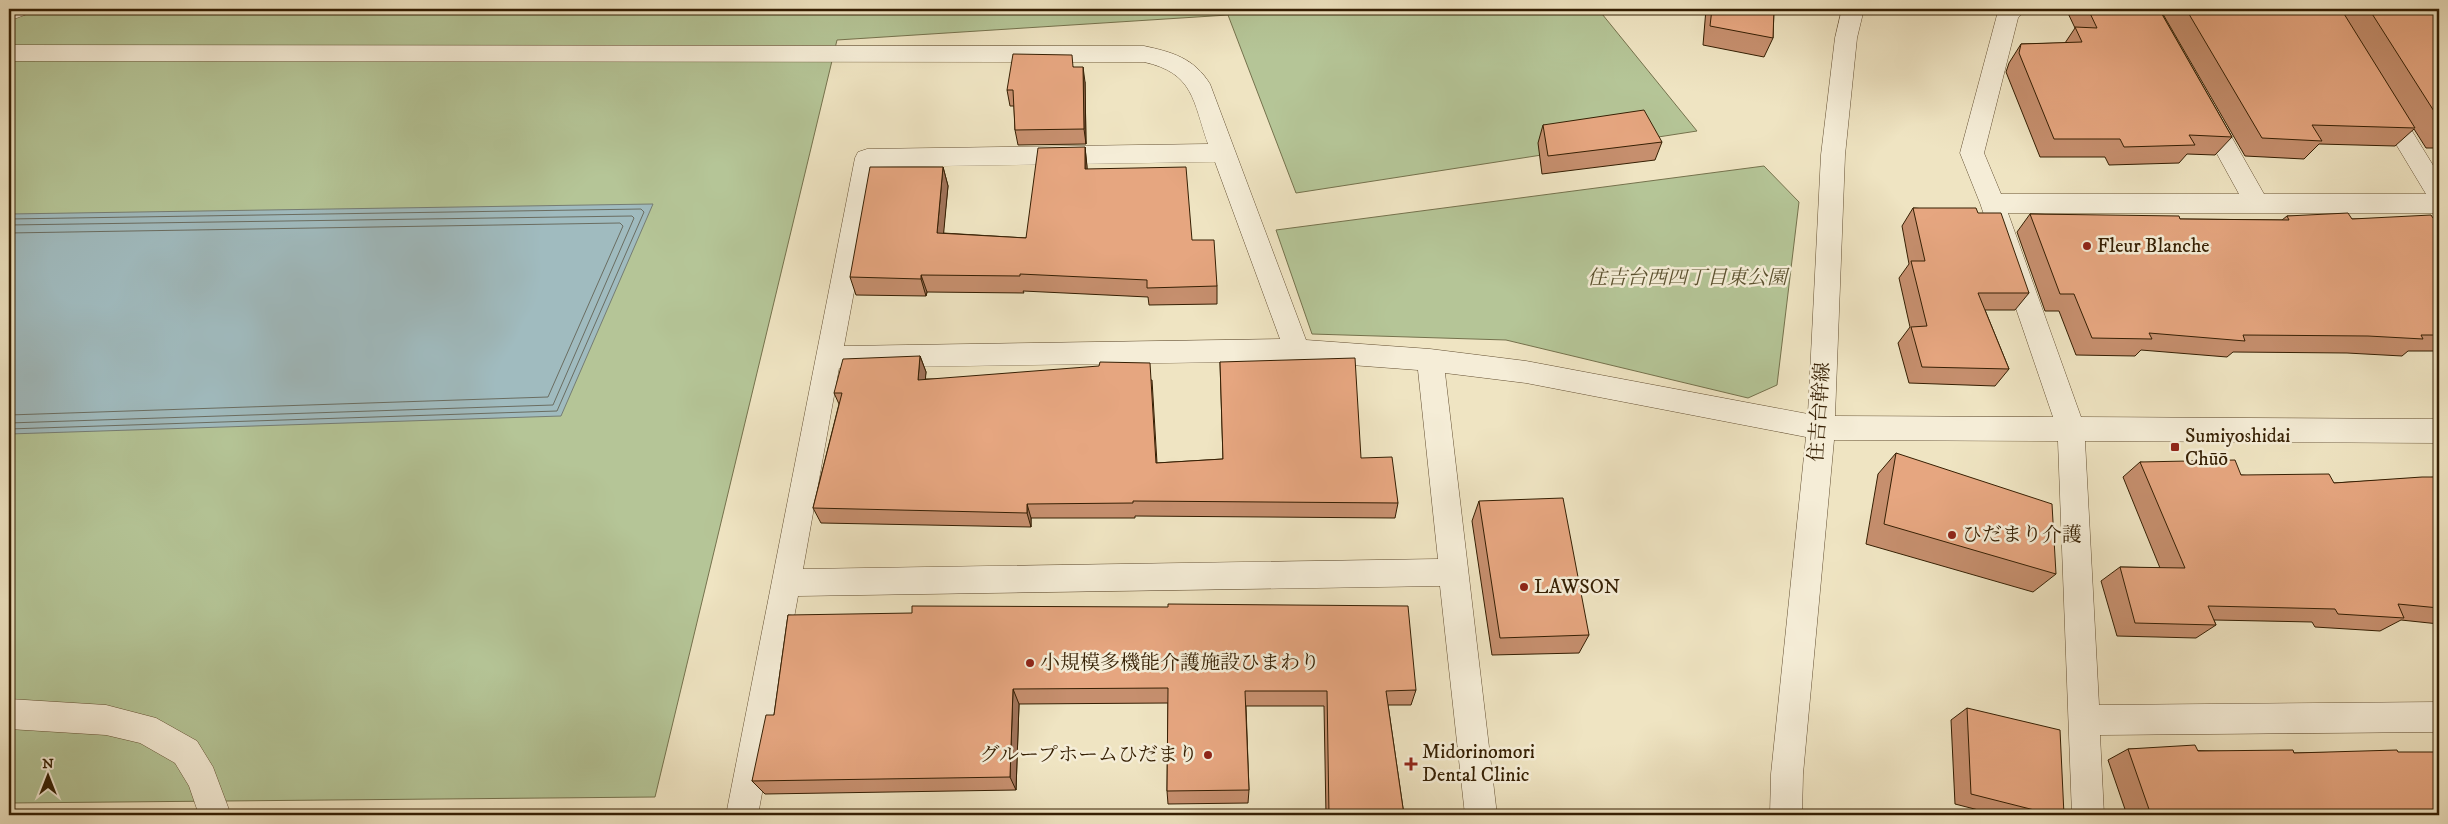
<svg xmlns="http://www.w3.org/2000/svg" width="2448" height="824" font-family="'IM FELL DW Pica','Noto Serif JP',serif">
<style>
.green{fill:#b5c597;stroke:#75724d}
.water{fill:#a0bbbf;stroke:#757d74}
.lines{fill:none;stroke-linecap:round;stroke-linejoin:round}
.shore{stroke:#6a6d61;stroke-width:1}
.minor-casing{stroke:#645033;stroke-width:1}
.minor{fill:#f5edd7;fill-rule:evenodd}
.wall{fill:#c68f6e;stroke:#351f03}
.shaded-wall{fill:#a1745a;stroke:#351f03}
.building{fill:#e6a680;stroke:#351f03}
.poi-dot{fill:#8f2418;stroke:#f5edd7;stroke-width:2}
.labels{text-anchor:middle;dominant-baseline:central;stroke-width:5;stroke-linejoin:round;paint-order:stroke}
.poi-label{font-size:20px;fill:#351f03;stroke:#f5edd7;text-anchor:start}
.park-label{font-size:20px;font-style:italic;fill:#5b512f;stroke:#f5edd7}
.street-label{font-size:20px;fill:#351f03;stroke:#f5edd7}
</style>
<rect width="100%" height="100%" fill="#efe4c2"/>
<filter id="stains"><feTurbulence type="fractalNoise" baseFrequency=".004" numOctaves="4"/><feColorMatrix values="0 0 0 0 .2 0 0 0 0 .09 0 0 0 0 .02 0 0 0 .5 -.17"/></filter>
<radialGradient id="worn" r=".72"><stop offset=".6" stop-color="#630" stop-opacity="0"/><stop offset="1" stop-color="#630" stop-opacity=".3"/></radialGradient>
<g class="green">
<path d="M9 9H1598L1697 131 1296 193 1228 15 837 40 655 797 9 803Z"/>
<path d="M1764 166 1799 202 1777 385 1748 398 1506 340 1312 334 1276 230Z"/>
</g>
<path class="water" d="M653 204 561 416 9 434V214Z"/>
<g class="lines">
<g class="shore">
<path d="M9 219 641 209 644 212 557 411 9 429"/>
<path d="M9 225 632 216 634 218 553 405 9 423"/>
<path d="M9 233 620 223 623 226 548 397 9 415"/>
</g>
<g class="minor-casing">
<g id="minor">
<path d="M9 9H30L27 14 9 21Z"/>
<path d="M1842 9H1864L1857 38 1845 155 1835 416 2053 417 1980 203 1960 153 1997 15 2001 9H2026L2018 18 1984 153 2001 194H2239L2194 112 2198 106 2206 103 2214 106 2264 194H2426L2373 106 2377 100 2385 97 2393 100 2439 175V213H2008L2081 417 2439 419V443L2085 441 2099 705 2439 702V732L2100 735 2104 815H2072L2058 441 1834 440 1803 774 1802 815H1770L1771 774 1806 437 1526 383 1445 373 1497 815H1465L1440 586 798 596 758 815H726L855 158 858 152 867 149 1208 144C1193 101 1194 73 1144 62L9 61V45L1144 46C1172 52 1194 58 1210 84L1306 340 1430 349 1526 361 1808 414 1821 155 1835 38ZM1215 162 1280 339 844 346 877 167ZM1297 361 1418 370 1438 559 803 569 839 368Z"/>
<path d="M9 699 106 705 156 718 197 741 213 767 231 815H199L189 786 175 763 140 743 106 735 9 729Z"/>
</g>
</g>
<use href="#minor" class="minor"/>
</g>
<g class="wall">
<path d="M1706 9H1774L1773 38 1764 57 1703 45Z"/>
<path d="M2066 9H2159L2232 137 2215 155 2187 154 2179 163 2109 165 2105 157H2040L2006 72 2009 63 2021 44 2065 43 2075 28Z"/>
<path d="M2160 9H2439V148H2426L2414 129 2395 146 2319 144 2304 159 2245 156Z"/>
<path d="M1074 67 1085 82 1086 144 1018 145 1015 130 1014 106H1010L1007 90Z"/>
<path d="M1543 125 1662 142 1655 160 1542 174 1538 143Z"/>
<path d="M1085 147 1087 169 1192 240 1217 286V304L1149 305 1148 297 1023 291 1024 293 927 292 926 296 856 295 850 277 943 167 948 186 943 233 1026 238Z"/>
<path d="M1913 208 1978 213 2029 293 2015 310H1985L2009 369 1995 386 1909 383 1898 343 1910 327 1899 278 1909 264 1902 226Z"/>
<path d="M2030 214 2180 219 2282 220 2287 216 2352 219H2439V351H2408L2402 356 2347 353 2233 352 2227 357 2141 350 2135 356 2076 355 2059 311H2045L2017 232Z"/>
<path d="M920 356 926 372 925 379 1152 380 1157 463 1223 459 1220 362 1361 458 1398 503 1395 518 1135 516V518H1031V527L821 523 813 508 839 404 834 393Z"/>
<path d="M1896 453 2056 574 2033 592 1866 544 1878 474Z"/>
<path d="M2140 462 2241 475 2334 483 2439 477V624L2401 620 2380 631 2315 627 2312 622 2214 620 2216 625 2196 638 2117 636 2101 581 2120 567 2160 568 2123 477Z"/>
<path d="M1479 501 1589 635 1579 653 1492 655 1472 521Z"/>
<path d="M788 615 1416 690 1411 705H1388L1404 815H1326L1324 706H1246L1249 790 1248 803 1168 804 1167 791 1168 703 1019 704 1016 790 765 794 752 781 774 715Z"/>
<path d="M1967 708 2064 815H1998L1955 804 1951 720Z"/>
<path d="M2128 749 2294 753 2398 752 2439 815H2127L2108 760Z"/>
</g>
<g class="shaded-wall">
<path d="M1083 67 1085 82 1086 144 1084 129Z"/>
<path d="M1085 147 1087 166V187L1085 169Z"/>
<path d="M943 167 948 186 942 251 937 233Z"/>
<path d="M921 275 927 292 926 296 921 279Z"/>
<path d="M920 356 926 372 924 396 918 380Z"/>
<path d="M1027 504 1031 518V527L1027 513Z"/>
<path d="M1013 689 1019 704 1016 790 1010 777Z"/>
</g>
<g class="building">
<path d="M1712 9H1774L1773 38 1710 26Z"/>
<path d="M2088 9H2159L2232 137 2189 135 2195 145 2124 147 2120 139H2054L2019 53 2021 44 2082 42 2075 27 2097 28Z"/>
<path d="M2186 9H2341L2415 128 2312 125 2322 141 2262 138Z"/>
<path d="M2369 9H2439V119Z"/>
<path d="M1013 54 1072 55 1073 67H1083L1084 129 1015 130 1013 90H1007Z"/>
<path d="M1644 110 1662 142 1548 156 1543 125Z"/>
<path d="M1085 147V169L1186 167 1192 240H1214L1217 286 1147 288V280L1020 274V276L921 275V279L850 277 870 167H943L937 233 1026 238 1038 148Z"/>
<path d="M1913 208H1976L1978 213H2001L2029 293H1978L2009 369 1922 367 1911 327 1927 326 1911 261H1925Z"/>
<path d="M2348 213 2352 219 2431 215 2433 218 2439 219V335H2421L2423 339 2368 336 2243 335 2245 341 2149 333 2152 339 2092 338 2074 294H2060L2030 214 2179 216 2180 219 2289 220 2287 216Z"/>
<path d="M920 356 918 380 1099 366 1100 362 1150 363 1156 463 1223 459 1220 362 1355 358 1361 458 1392 457 1398 503 1133 501V503L1027 504V513L813 508 842 393H834L843 359Z"/>
<path d="M1896 453 2052 504 2056 574 1884 524Z"/>
<path d="M2235 460 2241 475 2329 474 2334 483 2422 477H2439V608L2398 604 2404 618 2338 614 2335 609 2208 606 2216 625 2135 623 2120 567 2185 568 2140 462Z"/>
<path d="M1563 498 1589 635 1500 638 1479 501Z"/>
<path d="M1168 604 1408 606 1416 690 1386 691 1404 815H1329L1327 691H1245L1249 790 1167 791 1168 688 1013 689 1010 777 752 781 766 715H774L788 615 912 613V606L1168 607Z"/>
<path d="M1967 708 2060 730 2064 815H2054L1971 794Z"/>
<path d="M2195 745 2198 751 2293 750 2294 753 2397 750 2398 752H2439V815H2151L2128 749Z"/>
</g>
<g class="poi-dot">
<circle cx="2087" cy="246" r="5"/>
<rect x="2170" y="442" width="10" height="10" rx="2.5"/>
<circle cx="1952" cy="535" r="5"/>
<circle cx="1524" cy="587" r="5"/>
<circle cx="1030" cy="663" r="5"/>
<circle cx="1208" cy="755" r="5"/>
<path d="M1408.5 756.5h5v5h5v5h-5v5h-5v-5h-5v-5h5z"/>
</g>
<g class="labels">
<g class="poi-label">
<text x="2097" y="246">Fleur Blanche</text>
<text x="2185" y="436">Sumiyoshidai<tspan x="2185" dy="23">Chūō</tspan></text>
<text x="1962" y="535">ひだまり介護</text>
<text x="1534" y="587">LAWSON</text>
<text x="1040" y="663">小規模多機能介護施設ひまわり</text>
<text x="1422" y="752">Midorinomori<tspan x="1422" dy="23">Dental Clinic</tspan></text>
<text x="1198" y="755" text-anchor="end">グループホームひだまり</text>
</g>
<g class="park-label">
<text x="1687" y="278">住吉台西四丁目東公園</text>
</g>
<g class="street-label">
<text transform="translate(1820 412) rotate(-86)">住吉台幹線</text>
</g>
</g>
<rect width="2448" height="824" fill="none" stroke="#efe4c2" stroke-width="30"/>
<rect x="10" y="10" width="2428" height="804" fill="none" stroke="#351f03" stroke-width="2.5"/>
<rect x="15" y="15" width="2418" height="794" fill="none" stroke="#351f03"/>
<g transform="translate(48 776)" stroke="#f5edd7" stroke-width="4" paint-order="stroke">
<path d="M0-4L9 19L0 12L-9 19Z" fill="#351f03"/>
<text y="-8" font-size="14" font-weight="bold" text-anchor="middle" fill="#351f03">N</text>
</g>
<rect width="100%" height="100%" filter="url(#stains)"/>
<rect width="100%" height="100%" fill="url(#worn)"/>
</svg>
